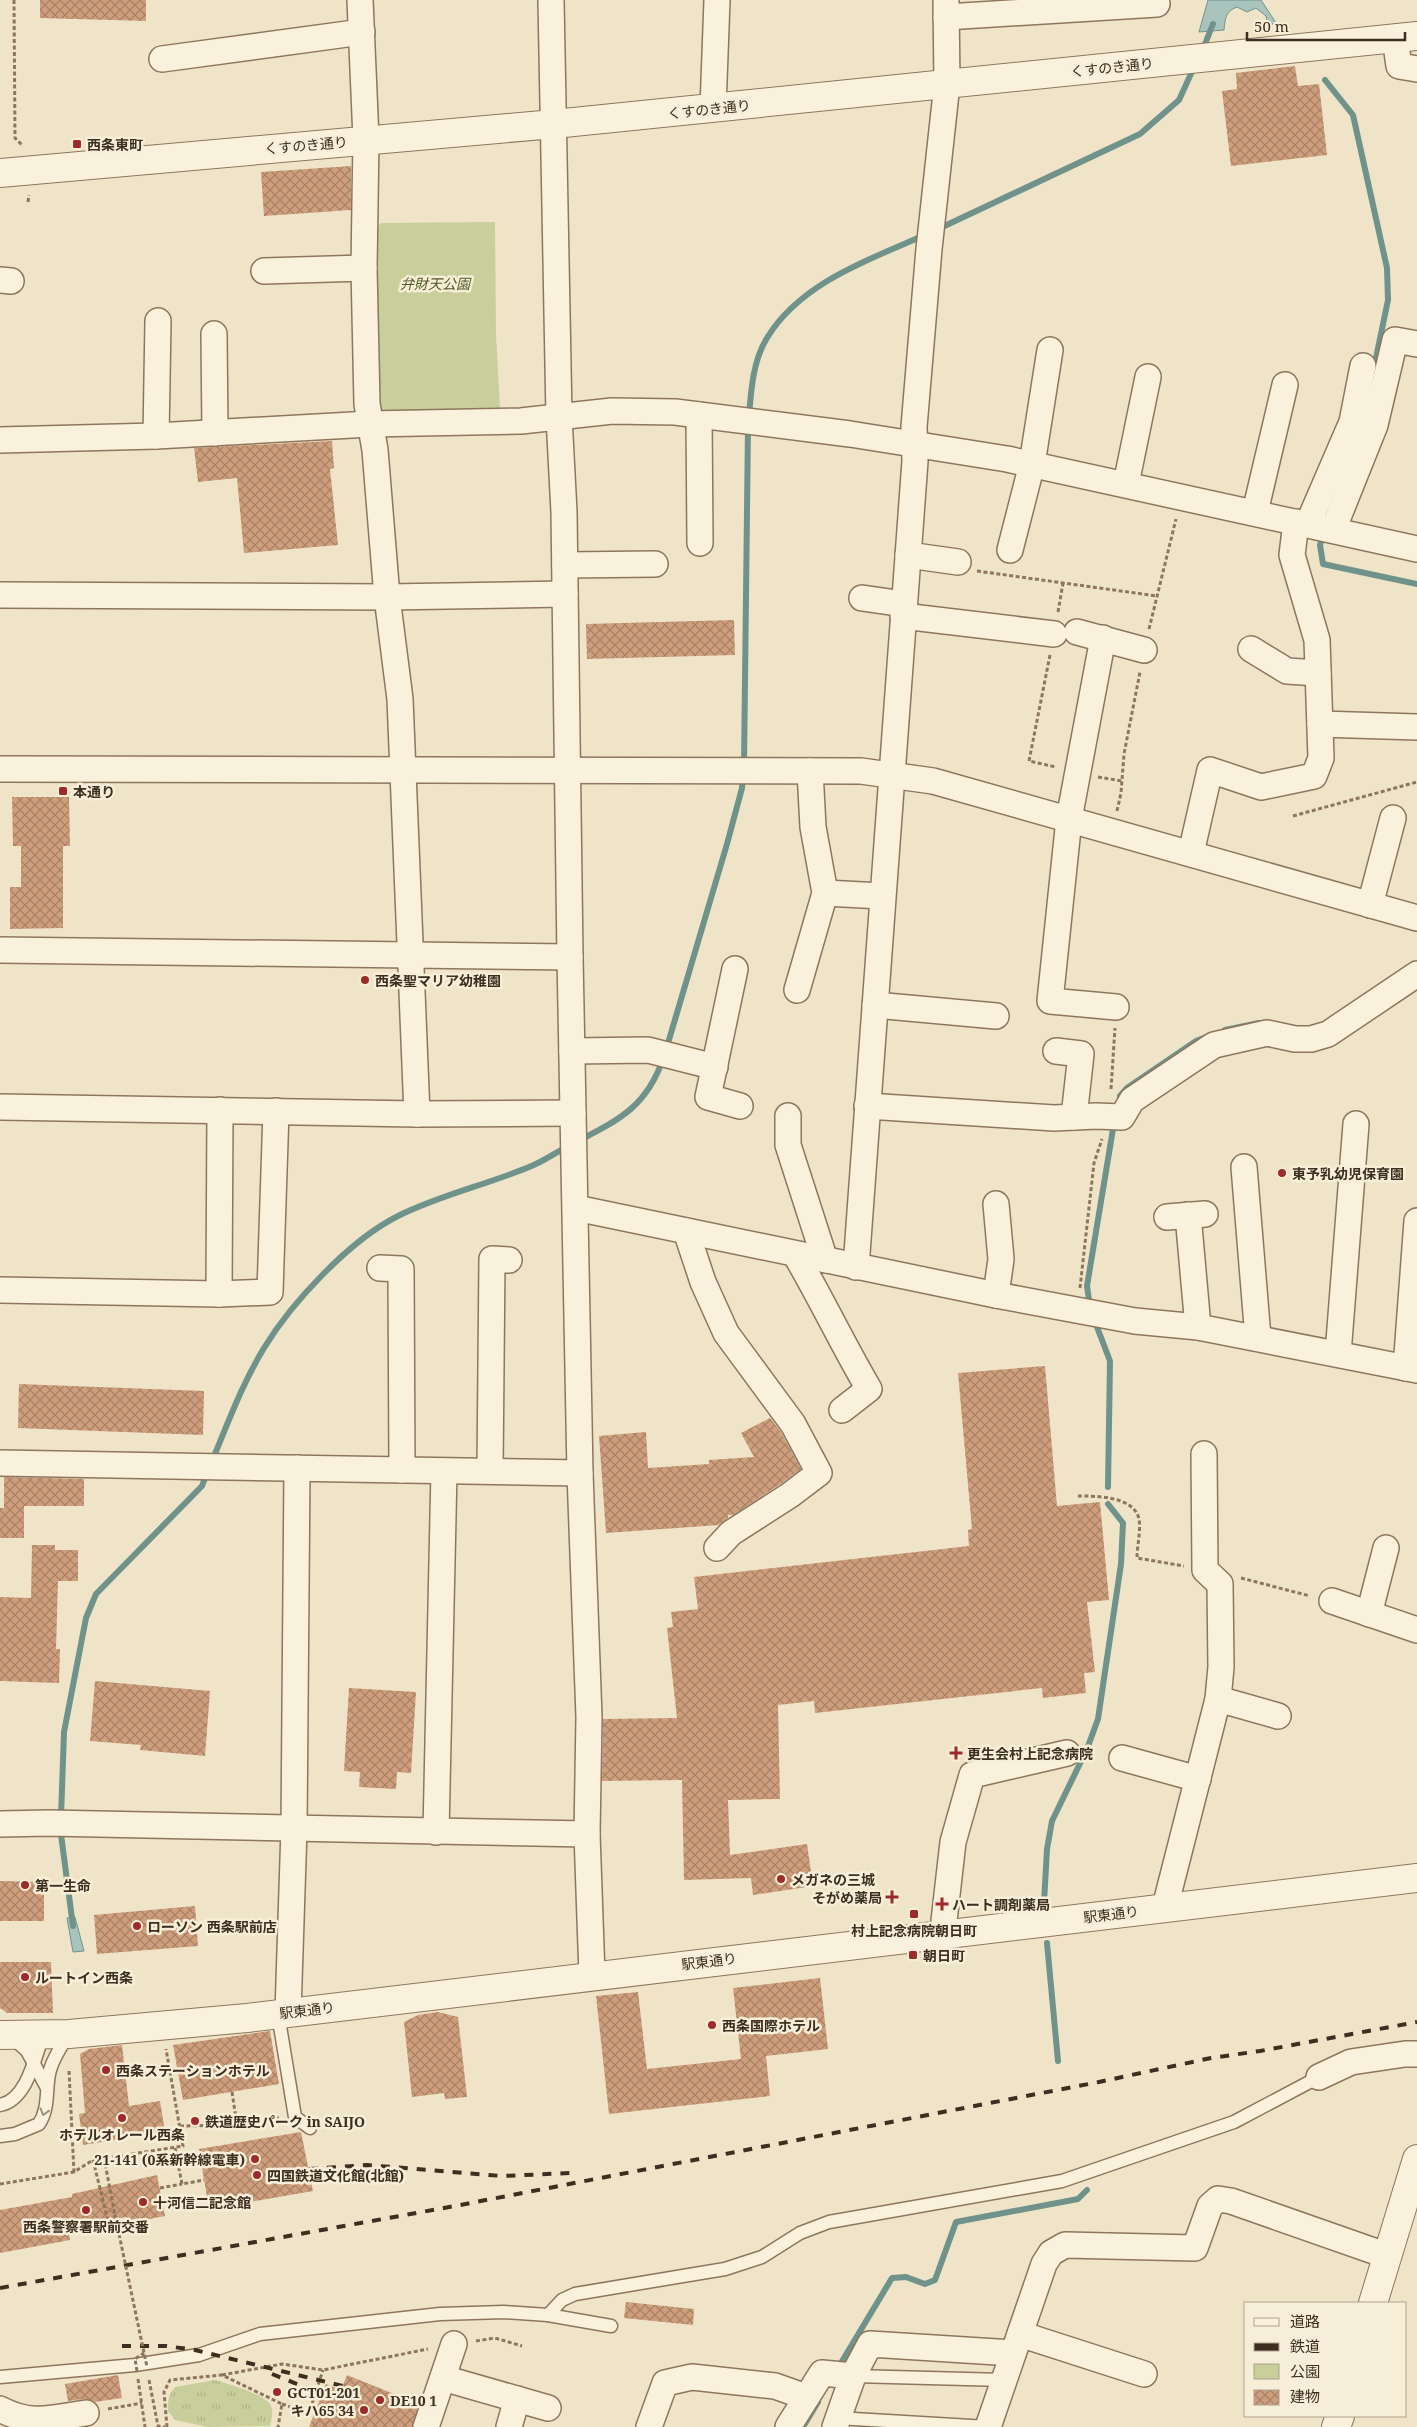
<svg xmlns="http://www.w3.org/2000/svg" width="1417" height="2427" font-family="'Noto Serif','Noto Sans JP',serif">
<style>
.grass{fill:url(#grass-tufts)}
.green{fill:#c9cf9b}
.water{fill:#a9c4bc;stroke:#6f938a}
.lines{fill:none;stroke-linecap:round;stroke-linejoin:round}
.stream{stroke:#6f938a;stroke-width:6}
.building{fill:url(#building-cross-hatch)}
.service-casing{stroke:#8d765c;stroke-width:15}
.minor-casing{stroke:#8d765c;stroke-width:28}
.tertiary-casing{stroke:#8d765c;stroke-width:30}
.path{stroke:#8d765c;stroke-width:3;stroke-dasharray:4 2.5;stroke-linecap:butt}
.service{stroke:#faf1dc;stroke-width:12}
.minor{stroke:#faf1dc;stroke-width:25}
.tertiary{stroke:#faf1dc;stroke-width:28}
.rail{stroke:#3d2e20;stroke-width:4;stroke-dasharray:9 9;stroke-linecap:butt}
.path-bridge{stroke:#8d765c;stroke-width:3;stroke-dasharray:4 2.5;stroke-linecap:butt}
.oneway{stroke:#9c907e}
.poi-dot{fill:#9e2a2b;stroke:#f7eed8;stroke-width:2}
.labels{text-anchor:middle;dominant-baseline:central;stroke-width:5;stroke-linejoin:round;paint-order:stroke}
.street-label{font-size:14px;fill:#3d2e20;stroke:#f7eed8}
.poi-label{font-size:14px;font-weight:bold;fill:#3d2e20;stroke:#f7eed8;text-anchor:start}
.park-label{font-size:14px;font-style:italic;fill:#4d5a26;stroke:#f7eed8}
</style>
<defs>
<pattern id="grass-tufts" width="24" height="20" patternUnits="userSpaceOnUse" patternTransform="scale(1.25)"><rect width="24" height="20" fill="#c9cf9b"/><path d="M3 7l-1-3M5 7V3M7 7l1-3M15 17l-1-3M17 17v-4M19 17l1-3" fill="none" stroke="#aeb285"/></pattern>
<pattern id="building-cross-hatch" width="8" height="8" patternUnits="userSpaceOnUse" patternTransform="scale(1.25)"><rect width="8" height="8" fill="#cf9f7d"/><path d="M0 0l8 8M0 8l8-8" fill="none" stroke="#a98266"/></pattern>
</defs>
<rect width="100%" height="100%" fill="#f0e4c8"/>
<path class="grass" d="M215 2380C226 2383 267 2395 271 2406 274 2413 271 2420 270 2426L208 2427 175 2420 168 2411C168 2401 168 2395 175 2387Z"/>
<path class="green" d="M495 222 496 334 500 408 381 412 374 231 381 223Z"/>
<g class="water">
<path d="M1208 0H1261L1276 23 1268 25 1266 16 1256 8 1247 12 1237 7C1226 11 1225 18 1224 30L1199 32Z"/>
<path d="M75 1917 84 1951 73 1952 67 1918Z"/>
</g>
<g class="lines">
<g class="stream">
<path d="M1203 49 1213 24"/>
<path d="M1325 80 1353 115 1387 268 1388 300 1373 372"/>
<path d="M936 230 1140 134 1179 100 1195 65"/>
<path d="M749 416C751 391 753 360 767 338 800 283 870 259 925 235"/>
<path d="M1324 534 1320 545 1323 564 1417 584"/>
<path d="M744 766 748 426"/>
<path d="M1225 1030 1259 1023"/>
<path d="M666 1050 727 844 742 788 743 776"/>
<path d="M1120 1096 1127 1088 1196 1041 1206 1037"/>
<path d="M580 1140C621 1119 647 1105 663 1059"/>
<path d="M1090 1307 1087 1286 1114 1123"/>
<path d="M1094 1319 1110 1361 1108 1487"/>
<path d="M212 1461C228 1423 242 1384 264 1348 292 1302 350 1240 398 1216 440 1195 486 1185 529 1167 543 1162 556 1152 569 1146"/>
<path d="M61 1817 64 1732 86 1618 96 1594 202 1486 207 1473"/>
<path d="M60 1827 73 1926"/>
<path d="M1044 1903 1047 1849 1052 1821 1087 1749 1098 1719 1121 1564 1123 1523 1108 1504"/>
<path d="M1047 1943 1058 2061"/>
<path d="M838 2368 892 2278 906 2277 925 2284 935 2280 956 2222 1078 2199 1087 2190"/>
<path d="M803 2427 818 2402"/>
</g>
</g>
<g class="building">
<path d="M40 0H146V21L40 18Z"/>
<path d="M1295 66 1298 86 1319 84 1327 155 1231 166 1222 91 1237 89 1236 73Z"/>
<path d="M351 166V210L264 216 261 172Z"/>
<path d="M332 441 334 468 330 469 338 545 244 553 237 478 198 482 194 448Z"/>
<path d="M734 620 735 655 587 659 586 624Z"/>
<path d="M12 797H69L70 846H63V928L10 929V887H21V846H13Z"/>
<path d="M1045 1366 1057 1506 1100 1502 1109 1600 1087 1602 1095 1672 1084 1673 1086 1693 1043 1698 1042 1688 815 1713 814 1701 778 1705 780 1799 728 1800 730 1855 807 1844 813 1886 753 1895 751 1878 684 1880 682 1780 602 1781 603 1719 677 1718 667 1628 673 1627 671 1612 698 1609 694 1577 969 1546 968 1530 972 1529 958 1373Z"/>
<path d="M19 1384 204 1391 203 1435 18 1428Z"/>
<path d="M770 1418 781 1432 801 1469 782 1483 733 1515H728V1518L719 1525 606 1533 599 1436 646 1432 648 1468 709 1464V1460L754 1457 741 1433Z"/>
<path d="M4 1477 84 1479V1506H24V1538H0V1508H4Z"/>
<path d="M32 1545H55V1550H78V1581H58L56 1649H60L59 1683 0 1681V1597L31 1598Z"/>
<path d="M95 1681 210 1691 205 1756 140 1750 141 1745 90 1741Z"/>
<path d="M349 1688 416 1692 411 1773 397 1772 396 1789 359 1787 360 1772 344 1771Z"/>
<path d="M0 1881 44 1882V1921H0Z"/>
<path d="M195 1906 198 1946 97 1954 94 1915Z"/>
<path d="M0 1962H51L53 2013H7L0 2008Z"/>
<path d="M820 1978 828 2049 766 2056 770 2096 609 2114 596 1996 638 1992 647 2069 741 2059 733 1988Z"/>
<path d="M438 2012 458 2017 467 2097 445 2099 444 2093 412 2097 404 2022 418 2015Z"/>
<path d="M270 2031 279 2084 183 2100 173 2045Z"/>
<path d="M122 2045 129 2106 160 2101 165 2132 83 2145 79 2114 85 2113 80 2054 89 2049Z"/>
<path d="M301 2132 313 2191 209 2209 199 2149Z"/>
<path d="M157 2175 165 2216 128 2223 126 2217 68 2228 70 2240 0 2253V2210L72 2197V2194Z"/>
<path d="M626 2302 694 2309 693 2325 624 2318Z"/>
<path d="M118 2375 122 2398 95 2402 84 2399 68 2401 65 2384Z"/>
<path d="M347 2375 419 2404 412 2427H309L326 2384 341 2390Z"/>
</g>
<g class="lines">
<g class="service-casing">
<g id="service">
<path d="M278 2014 295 2117 310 2128"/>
<path d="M12 2037 27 2051 47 2088"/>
<path d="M0 2105C27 2100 35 2057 43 2035"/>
<path d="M0 2136 15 2134 39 2124C50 2107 45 2088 50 2070 54 2056 62 2045 69 2034"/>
<path d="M548 2315 562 2300 575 2294 725 2269 762 2257 800 2233 829 2222 1062 2181 1234 2122 1319 2077"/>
<path d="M853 2376 1004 2380"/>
<path d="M0 2377 135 2365 199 2355 260 2334 440 2314 504 2312 548 2315 611 2326"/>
<path d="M837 2418 988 2427"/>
</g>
</g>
<g class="minor-casing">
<g id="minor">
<path d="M360 0 366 139 364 268 367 404 375 450 387 597 400 699 417 1114"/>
<path d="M551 0 559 417 564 512 570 957 580 1473 589 1717 587 1834 592 1975"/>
<path d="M946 17 1157 4"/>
<path d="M1395 38 1399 66 1417 69"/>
<path d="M162 59 362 32"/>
<path d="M713 108 717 0"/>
<path d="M264 271 364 268"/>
<path d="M0 280 11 281"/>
<path d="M214 334 215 433"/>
<path d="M699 415 700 543"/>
<path d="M156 436 158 321"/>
<path d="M0 440 156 436 370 424 521 421 612 411 675 412 850 434 1007 459 1417 549"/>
<path d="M1126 484 1148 377"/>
<path d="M1255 512 1285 385"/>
<path d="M1308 524 1352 422 1363 366"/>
<path d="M1333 530 1375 425 1395 340 1417 344"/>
<path d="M1010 550 1032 464 1050 350"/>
<path d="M908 555 958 562"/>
<path d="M565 565 655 564"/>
<path d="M0 595 387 597 565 594"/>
<path d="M862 598 904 604"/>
<path d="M903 616 1054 634"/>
<path d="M1077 632 1144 650"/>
<path d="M1103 638 1069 819 1050 1001 1116 1007"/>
<path d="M1251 649 1287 671 1318 673"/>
<path d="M1320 724 1417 727"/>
<path d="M0 769 861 771 933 781 1417 918"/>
<path d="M1191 853 1210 770 1261 787 1314 776 1321 758 1317 640 1292 555 1296 522"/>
<path d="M825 893 882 896"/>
<path d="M1370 905 1393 818"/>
<path d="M0 950 570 957"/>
<path d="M735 969 708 1097 740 1106"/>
<path d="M797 990 825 893 813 827 810 771"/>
<path d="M875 1005 996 1016"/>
<path d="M572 1051 648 1050 715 1067"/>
<path d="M1056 1051 1081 1054 1074 1117"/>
<path d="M867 1106 1054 1118 1096 1116 1122 1117 1132 1100 1214 1045 1267 1033 1295 1039H1311L1328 1034 1417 974"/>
<path d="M0 1107 417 1114 573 1113"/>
<path d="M788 1116V1145L825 1260"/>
<path d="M1244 1167 1258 1338"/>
<path d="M996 1204 1001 1259 996 1295"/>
<path d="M576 1208 996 1295 1135 1321 1198 1327 1417 1370"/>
<path d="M1188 1215 1198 1327"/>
<path d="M1167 1217 1205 1214"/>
<path d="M686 1231 703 1282 726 1333 793 1424 819 1473 790 1495 731 1533 717 1548"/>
<path d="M795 1254C821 1298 843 1345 869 1389L842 1410"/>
<path d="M856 1267 915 461 914 427 929 249 947 84 946 0"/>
<path d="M380 1268 401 1269 402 1470"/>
<path d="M0 1290 219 1294 270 1292 276 1111"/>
<path d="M219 1294 220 1110"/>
<path d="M1338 1354 1356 1124"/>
<path d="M1406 1368 1417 1221"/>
<path d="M0 1463 580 1473"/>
<path d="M490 1471 492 1259 509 1260"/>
<path d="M1332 1601 1417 1630"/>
<path d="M1369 1614 1386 1548"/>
<path d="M1218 1699 1278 1716"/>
<path d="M1122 1758 1198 1779"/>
<path d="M0 1824 49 1823 587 1834"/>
<path d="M436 1832 444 1471"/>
<path d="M1165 1907 1218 1699 1221 1667 1220 1584 1205 1570 1204 1454"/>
<path d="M946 1933 944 1921 953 1842 972 1775 1067 1753"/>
<path d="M288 2012 294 1829 297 1468"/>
<path d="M1319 2077 1351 2062 1405 2054H1417"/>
<path d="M1020 2334 1144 2374"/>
<path d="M443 2378 548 2408"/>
<path d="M0 2409C32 2426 52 2418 86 2413"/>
<path d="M426 2427 454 2344"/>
<path d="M509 2427 517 2399"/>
<path d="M649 2427 665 2383 692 2377 775 2386 806 2397"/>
<path d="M788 2427 822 2373 853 2376"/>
<path d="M835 2427 853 2376 870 2344 1013 2353"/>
<path d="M988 2427 1044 2264 1051 2253 1065 2245 1195 2248 1210 2206 1218 2199 1231 2201 1388 2256"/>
</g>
</g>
<g class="tertiary-casing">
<g id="tertiary">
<path d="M0 173 554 124 1417 36"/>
<path d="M0 2035 69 2034 247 2018 1417 1878"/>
<path d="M1373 2303 1417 2159"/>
<path d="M1336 2427 1340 2416"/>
</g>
</g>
<g class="path">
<path d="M14 0 15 138 23 146"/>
<path d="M28 202 29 195"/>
<path d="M977 571 1157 596"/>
<path d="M1058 612 1063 583"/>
<path d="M1149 629 1176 519"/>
<path d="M1050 655 1029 761 1056 767"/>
<path d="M1098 777 1122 781"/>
<path d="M1117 811 1121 793 1124 754 1140 672"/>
<path d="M1293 816 1417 782"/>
<path d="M1111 1089 1115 1028"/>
<path d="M1080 1288 1094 1163 1102 1139"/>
<path d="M1078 1496C1096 1496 1134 1496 1139 1519 1141 1531 1137 1546 1137 1558L1184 1566"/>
<path d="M1241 1578 1310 1596"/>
<path d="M69 2071 74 2172"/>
<path d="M232 2092 237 2125"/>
<path d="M180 2126 237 2125 279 2118"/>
<path d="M175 2148 182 2184 204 2180"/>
<path d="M104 2158 115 2215"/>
<path d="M93 2160 108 2221 117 2225"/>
<path d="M0 2184 74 2172 93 2160 183 2146 166 2049"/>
<path d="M160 2188 182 2184"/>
<path d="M476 2341 495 2338 522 2346"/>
<path d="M222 2375 282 2364 323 2370 428 2349"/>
<path d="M138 2379 145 2427"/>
<path d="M149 2380 158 2426 165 2427"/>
<path d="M282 2404 309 2413 323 2370"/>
<path d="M108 2409 142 2403"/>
<path d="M167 2427 164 2392 170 2380 222 2375 282 2404 278 2427"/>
</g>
<use href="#service" class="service"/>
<use href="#minor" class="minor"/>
<use href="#tertiary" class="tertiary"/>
<g class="rail">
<path d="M309 2169 367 2165 502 2176 571 2173"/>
<path d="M0 2288 455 2206 1099 2082 1211 2058 1260 2051 1417 2022"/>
<path d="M122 2346H166L195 2350 343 2386"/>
<path d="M272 2374 322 2394"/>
</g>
<g class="path-bridge">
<path d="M115 2215 147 2367"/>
<path d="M137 2371 135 2359 144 2353"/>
</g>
</g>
<defs><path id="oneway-chevron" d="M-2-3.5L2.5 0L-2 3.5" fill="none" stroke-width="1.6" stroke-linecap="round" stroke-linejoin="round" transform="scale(1.25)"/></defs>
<use class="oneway" href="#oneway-chevron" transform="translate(44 2112) rotate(107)"/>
<g class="poi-dot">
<rect x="72" y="139" width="10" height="10" rx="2.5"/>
<rect x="58" y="786" width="10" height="10" rx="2.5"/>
<circle cx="365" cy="980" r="5"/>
<circle cx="1282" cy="1173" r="5"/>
<path d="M953.5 1745.5h5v5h5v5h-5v5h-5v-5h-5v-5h5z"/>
<circle cx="781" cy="1879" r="5"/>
<circle cx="25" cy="1885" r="5"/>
<path d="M889.5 1889.5h5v5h5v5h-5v5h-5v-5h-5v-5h5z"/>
<path d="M939.5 1896.5h5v5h5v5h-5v5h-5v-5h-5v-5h5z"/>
<rect x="909" y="1909" width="10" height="10" rx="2.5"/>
<circle cx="137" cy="1926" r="5"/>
<rect x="908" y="1950" width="10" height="10" rx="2.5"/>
<circle cx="25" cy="1977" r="5"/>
<circle cx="712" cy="2025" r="5"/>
<circle cx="106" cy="2070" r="5"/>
<circle cx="122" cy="2118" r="5"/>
<circle cx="195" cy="2121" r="5"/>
<circle cx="255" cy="2159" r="5"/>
<circle cx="257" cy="2175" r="5"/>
<circle cx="143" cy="2202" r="5"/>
<circle cx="86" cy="2210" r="5"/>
<circle cx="277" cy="2392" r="5"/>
<circle cx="380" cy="2400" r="5"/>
<circle cx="364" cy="2410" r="5"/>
</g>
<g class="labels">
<g class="street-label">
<text transform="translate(1112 67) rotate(-6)">くすのき通り</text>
<text transform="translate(709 109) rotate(-6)">くすのき通り</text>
<text transform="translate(306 145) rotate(-5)">くすのき通り</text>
<text transform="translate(1111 1914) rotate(-7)">駅東通り</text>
<text transform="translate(709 1961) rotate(-7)">駅東通り</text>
<text transform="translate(307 2010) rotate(-7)">駅東通り</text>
</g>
<g class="poi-label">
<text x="87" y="144">西条東町</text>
<text x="73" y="791">本通り</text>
<text x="375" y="980">西条聖マリア幼稚園</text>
<text x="1292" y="1173">東予乳幼児保育園</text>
<text x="967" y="1753">更生会村上記念病院</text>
<text x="791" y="1879">メガネの三城</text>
<text x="35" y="1885">第一生命</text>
<text x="882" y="1897" text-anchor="end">そがめ薬局</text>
<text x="952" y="1904">ハート調剤薬局</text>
<text x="147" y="1926">ローソン 西条駅前店</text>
<text x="914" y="1930" text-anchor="middle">村上記念病院朝日町</text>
<text x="923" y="1955">朝日町</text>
<text x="35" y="1977">ルートイン西条</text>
<text x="722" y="2025">西条国際ホテル</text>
<text x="116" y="2070">西条ステーションホテル</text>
<text x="205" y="2121">鉄道歴史パーク in SAIJO</text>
<text x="122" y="2134" text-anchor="middle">ホテルオレール西条</text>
<text x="245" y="2159" text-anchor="end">21-141 (0系新幹線電車)</text>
<text x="267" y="2175">四国鉄道文化館(北館)</text>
<text x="153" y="2202">十河信二記念館</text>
<text x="86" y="2226" text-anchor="middle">西条警察署駅前交番</text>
<text x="287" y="2392">GCT01-201</text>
<text x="390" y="2400">DE10 1</text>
<text x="354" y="2410" text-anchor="end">キハ65 34</text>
</g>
<g class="park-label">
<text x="435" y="283">弁財天公園</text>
</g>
</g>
<rect x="1244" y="2302" width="162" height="115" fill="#f7eed8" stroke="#ada18e"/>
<rect x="1254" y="2318" width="25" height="8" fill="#faf1dc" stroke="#ada18e"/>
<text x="1290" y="2327" font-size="15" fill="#3d2e20">道路</text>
<rect x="1254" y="2343" width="25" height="8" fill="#3d2e20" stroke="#ada18e"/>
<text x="1290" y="2352" font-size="15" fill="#3d2e20">鉄道</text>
<rect x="1254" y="2364" width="25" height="15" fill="#c9cf9b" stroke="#ada18e"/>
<text x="1290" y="2377" font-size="15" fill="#3d2e20">公園</text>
<rect x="1254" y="2390" width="25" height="15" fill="url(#building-cross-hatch)" stroke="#ada18e"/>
<text x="1290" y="2402" font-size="15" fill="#3d2e20">建物</text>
<path d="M1247 32v8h158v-8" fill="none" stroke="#3d2e20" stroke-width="2.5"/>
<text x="1254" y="32" font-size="15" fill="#3d2e20" stroke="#f7eed8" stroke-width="4" paint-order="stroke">50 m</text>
</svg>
